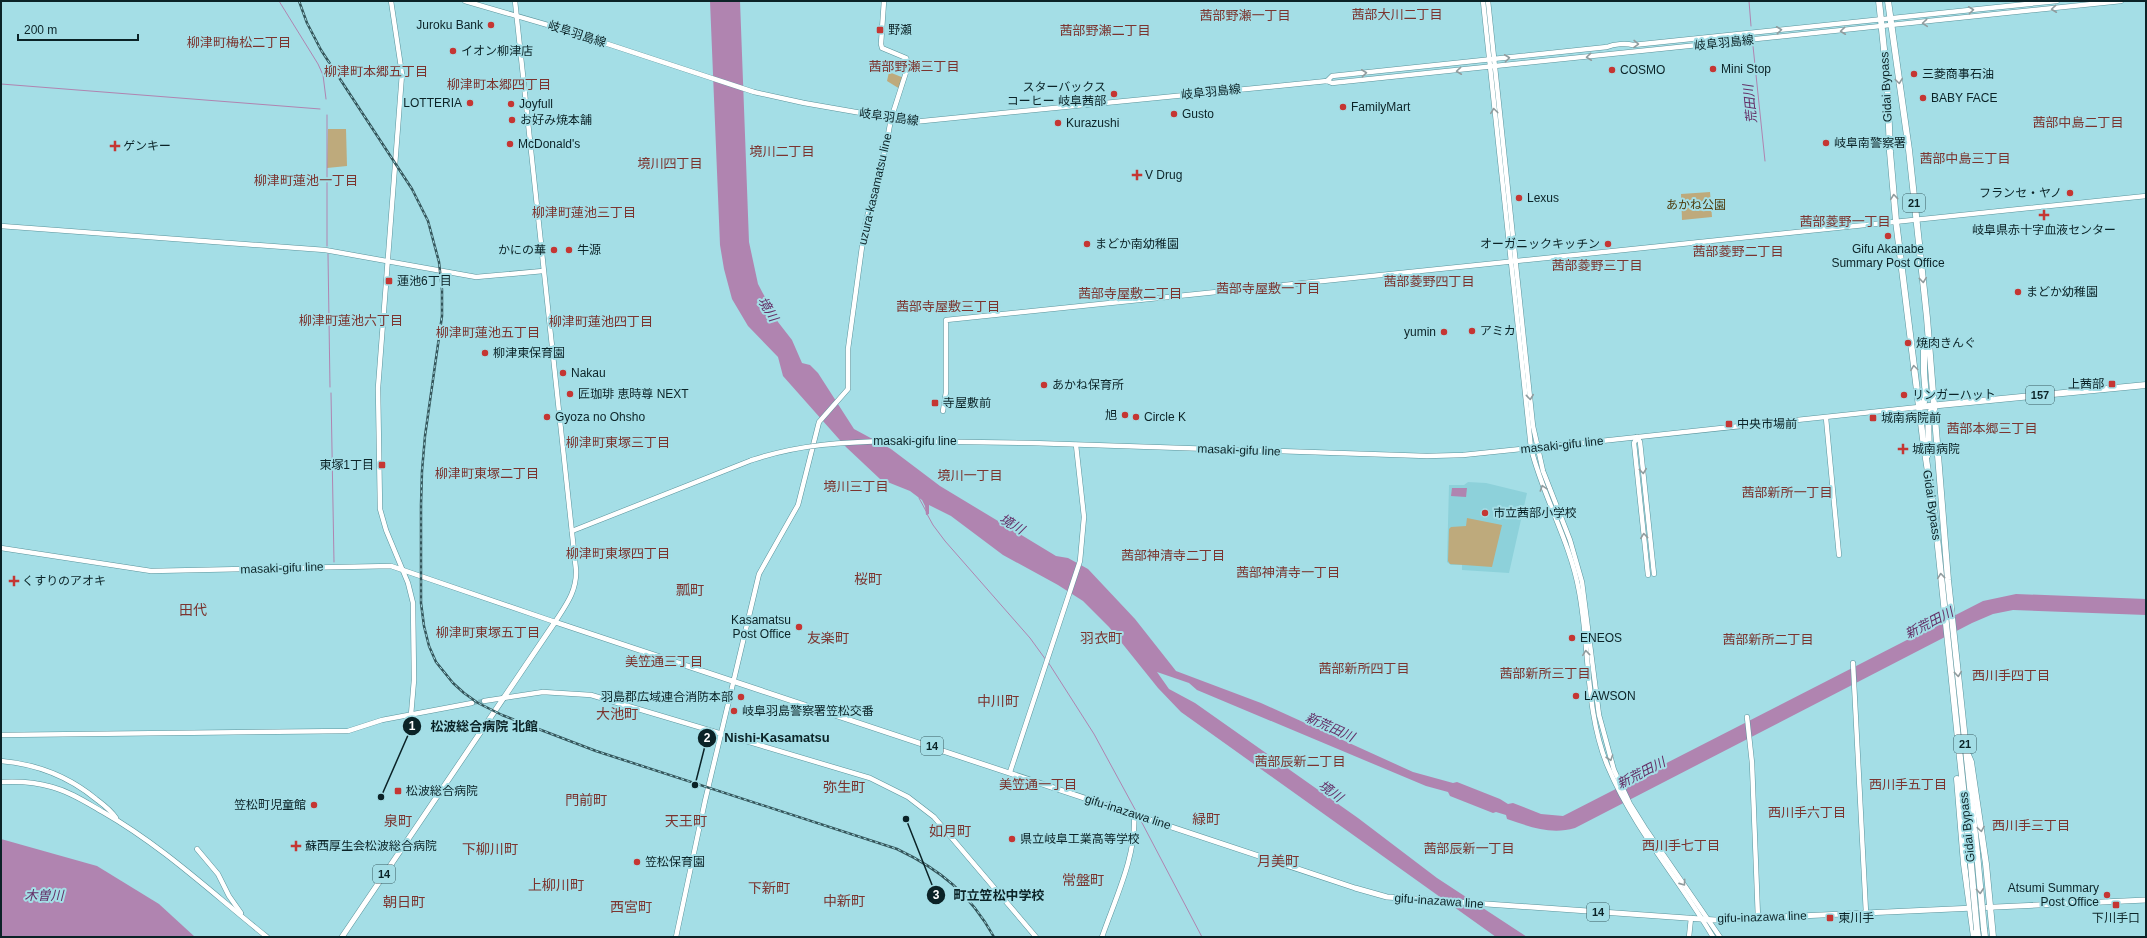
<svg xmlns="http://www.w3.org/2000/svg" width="2147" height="938" font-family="Arial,'Noto Sans JP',sans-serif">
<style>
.built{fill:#8dd1da}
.green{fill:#beaa7c}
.water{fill:#b084b0}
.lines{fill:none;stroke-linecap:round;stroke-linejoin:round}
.stream{stroke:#b084b0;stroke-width:1}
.secondary-tunnel{stroke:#85b9c0;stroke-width:4.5;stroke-dasharray:4.5 2;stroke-linecap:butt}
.secondary-casing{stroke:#5a939b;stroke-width:5.5}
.primary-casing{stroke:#5a939b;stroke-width:6}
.highway-casing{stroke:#5a939b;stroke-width:7}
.secondary{stroke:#fff;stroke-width:4.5}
.primary{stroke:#fff;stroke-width:5}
.highway{stroke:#fff;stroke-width:6}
.rail-casing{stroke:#34555a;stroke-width:2.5}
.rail{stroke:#a4dee6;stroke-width:1;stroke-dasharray:3;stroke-linecap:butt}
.secondary-bridge-casing{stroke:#5a939b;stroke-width:5.5;stroke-linecap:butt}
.highway-bridge-casing{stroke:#5a939b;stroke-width:7;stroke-linecap:butt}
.secondary-bridge{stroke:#fff;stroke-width:4.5}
.highway-bridge{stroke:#fff;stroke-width:6}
.oneway{stroke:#919c9e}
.poi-dot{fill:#c53633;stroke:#a4dee6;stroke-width:1.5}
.labels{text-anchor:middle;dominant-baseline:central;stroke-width:4;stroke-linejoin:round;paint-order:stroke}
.shield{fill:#a4dee6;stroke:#395b60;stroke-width:1}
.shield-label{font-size:11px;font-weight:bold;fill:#0b2327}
.poi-label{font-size:12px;fill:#0b2327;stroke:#a4dee6;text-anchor:start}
.street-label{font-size:12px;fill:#0b2327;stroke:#a4dee6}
.park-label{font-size:12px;fill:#4d3b0c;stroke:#a4dee6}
.neighbourhood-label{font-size:13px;fill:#7b342f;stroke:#a4dee6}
.water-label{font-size:13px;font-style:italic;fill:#632d65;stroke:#a4dee6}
.quarter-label{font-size:14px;fill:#7b342f;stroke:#a4dee6}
.leader{fill:none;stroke:#0b2327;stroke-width:1.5}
.callout-dot{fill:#0b2327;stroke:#a4dee6;stroke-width:1.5}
.mark-label{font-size:12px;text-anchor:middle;font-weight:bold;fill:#fff}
.callout-label{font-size:13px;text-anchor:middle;font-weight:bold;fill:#0b2327;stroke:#a4dee6;stroke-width:4;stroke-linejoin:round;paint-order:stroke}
</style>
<rect width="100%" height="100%" fill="#a4dee6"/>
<path class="built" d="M1468 482 1486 483 1527 493 1509 573 1462 570V565H1451L1447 562 1449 485H1464Z"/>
<g class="green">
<path d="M889 72 904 78 900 89 887 81Z"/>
<path d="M328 129H346L347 166 327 168Z"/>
<path d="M1710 192 1712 217 1682 220 1681 194Z"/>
<path d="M1467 518 1502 525 1492 567 1450 564 1448 561 1449 529 1451 527 1466 526Z"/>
</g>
<g class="water">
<path d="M710 1H740L749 242 758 284 778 322 792 340 802 363 810 365 818 373 854 429 891 449 940 486 1056 556 1068 558 1088 569 1135 619 1176 671 1261 703 1413 772 1453 783 1457 782 1500 799 1508 804 1513 803 1541 814 1563 816 1983 601 2016 594 2146 599V615L2013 610 1993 614 1972 623 1575 828C1551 835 1531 827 1507 819L1506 815 1496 812 1493 813 1450 796 1448 792 1426 786 1197 690 1189 683 1157 672 1169 689 1195 703 1358 818 1437 878 1527 937H1496L1181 712 1158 688 1109 627 1083 601 1058 585 1003 555 951 516 929 505V514L926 515 925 506 922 500 910 491 880 479 846 447 783 376 778 357 748 326 732 299 724 269 720 245Z"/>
<path d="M1452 488H1467L1466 497 1451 496Z"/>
<path d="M1 839 97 866 159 904 195 937H1Z"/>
</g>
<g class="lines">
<g class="stream">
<path d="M279 1 318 64 323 75 326 99"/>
<path d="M1749 1 1751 26"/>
<path d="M1753 46 1765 161"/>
<path d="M1 84 320 109"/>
<path d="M327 115V246"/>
<path d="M328 254 330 387"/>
<path d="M331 393 334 562"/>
<path d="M919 498 926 511"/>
<path d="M927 514 933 525 945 541 1030 638 1046 660"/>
<path d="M1048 662 1094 734 1137 813"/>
<path d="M1140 819 1202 937"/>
</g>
<path class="secondary-tunnel" d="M472 703 484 701"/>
<g class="secondary-casing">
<g id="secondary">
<path d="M391 1 402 74 378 388 380 509 386 530 408 583 413 603 414 680 411 715"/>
<path d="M465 1 565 30 754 92 804 103 913 122 1327 81 1332 83 2121 1"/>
<path d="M1483 1 1531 448C1543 497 1570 541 1579 591 1590 649 1585 712 1608 767 1634 829 1679 879 1713 937"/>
<path d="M1488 1 1533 426 1543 471 1570 540 1582 582 1599 715 1614 770 1630 804 1645 828 1720 937"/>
<path d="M1327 81 1332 76 1607 47C1614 44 1626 43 1633 45L2057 1"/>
<path d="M1 226 325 250 476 277 543 271"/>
<path d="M943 411 946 392V320L2146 196"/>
<path d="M1826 418 1839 555"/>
<path d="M1637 437 1640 442 1654 574"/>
<path d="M1637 437 1634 443 1648 575"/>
<path d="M894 441 1032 443 1427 456 1463 455 1601 441 1919 407"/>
<path d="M572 531 752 460"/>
<path d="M1 548 151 571 391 566 555 622C566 605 577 591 576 570L515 1"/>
<path d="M1853 663 1866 913"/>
<path d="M484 701 543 692 591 695 870 778 908 797 934 817 1036 937"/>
<path d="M1747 717 1752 763 1758 918"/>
<path d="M1 735 348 731 382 720 472 703"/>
<path d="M1 761C37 764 68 776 96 799 104 805 111 810 116 818"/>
<path d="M1010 772 1080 561 1084 517 1076 445"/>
<path d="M1 782C18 781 35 782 52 787 71 792 87 803 103 812 164 847 213 894 267 937"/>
<path d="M197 849 218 874 229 896 241 913"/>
<path d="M676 937 705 801 759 574 798 505 819 422 848 389V349L865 225 886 146 891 119 909 63 906 58 882 48 881 44 884 1"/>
<path d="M1102 937C1115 899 1137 855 1134 814"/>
<path d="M1689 937 1691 918"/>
</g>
</g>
<g class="primary-casing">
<path id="primary" d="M342 937 555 622 1355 888 1387 897 1715 920 2146 900"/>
</g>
<g class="highway-casing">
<g id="highway">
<path d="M1879 1 1887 78 1890 152 1896 221 1923 439 1935 518 1970 854"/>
<path d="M1888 1 1909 150 1927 318 1948 580 1977 853"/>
<path d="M1919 407 2146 385"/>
<path d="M1919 407 1923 404 1926 397 1924 373V347L1926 339"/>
<path d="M1927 456C1932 441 1923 417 1935 405"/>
<path d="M1968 755 1971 762 1986 864 1993 937"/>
<path d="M1957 779 1964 864 1974 937"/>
<path d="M1984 929 1985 937"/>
<path d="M1977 930 1978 937"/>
</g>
</g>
<use href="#secondary" class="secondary"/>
<use href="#primary" class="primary"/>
<use href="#highway" class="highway"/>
<g class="rail-casing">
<path id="rail" d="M299 1 307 23 321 50 412 189 428 221 439 262 442 290V316L425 436 422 471 421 505V603L424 626 429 646 436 662 453 683 464 693 478 703 502 715 596 751 897 849C941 870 970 894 994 937"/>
</g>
<use href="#rail" class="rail"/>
<g class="secondary-bridge-casing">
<path id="secondary-bridge" d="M752 460C801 444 843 442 894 441"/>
</g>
<g class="highway-bridge-casing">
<g id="highway-bridge">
<path d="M1977 853 1984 929"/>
<path d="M1970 854 1977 930"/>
</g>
</g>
<use href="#secondary-bridge" class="secondary-bridge"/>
<use href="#highway-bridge" class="highway-bridge"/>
</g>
<defs><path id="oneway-chevron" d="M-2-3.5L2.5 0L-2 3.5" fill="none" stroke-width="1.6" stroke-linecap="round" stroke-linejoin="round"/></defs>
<g class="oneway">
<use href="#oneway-chevron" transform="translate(2054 9) rotate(174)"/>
<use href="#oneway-chevron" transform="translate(1971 10) rotate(-6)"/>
<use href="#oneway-chevron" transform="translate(1925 23) rotate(175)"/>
<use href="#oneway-chevron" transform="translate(1779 30) rotate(-6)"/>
<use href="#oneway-chevron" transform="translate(1843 31) rotate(174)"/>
<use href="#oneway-chevron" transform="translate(1636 44) rotate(1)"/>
<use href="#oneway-chevron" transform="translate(1589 57) rotate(174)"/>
<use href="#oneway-chevron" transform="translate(1507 58) rotate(-7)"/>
<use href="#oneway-chevron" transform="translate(1459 71) rotate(174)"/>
<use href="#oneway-chevron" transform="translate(1364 73) rotate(-6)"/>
<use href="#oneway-chevron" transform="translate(1899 81) rotate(82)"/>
<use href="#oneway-chevron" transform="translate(1494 111) rotate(-97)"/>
<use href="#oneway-chevron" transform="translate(1894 197) rotate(-96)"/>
<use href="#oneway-chevron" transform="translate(1923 280) rotate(84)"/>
<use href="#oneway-chevron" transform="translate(1914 368) rotate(-98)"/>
<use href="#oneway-chevron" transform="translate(1530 397) rotate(84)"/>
<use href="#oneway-chevron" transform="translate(1643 471) rotate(84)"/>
<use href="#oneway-chevron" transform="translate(1543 488) rotate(-108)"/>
<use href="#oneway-chevron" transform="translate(1644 536) rotate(-96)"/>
<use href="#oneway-chevron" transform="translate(1941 576) rotate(-96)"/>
<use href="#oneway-chevron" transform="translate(1586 653) rotate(-96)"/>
<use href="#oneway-chevron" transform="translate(1958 674) rotate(84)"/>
<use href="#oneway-chevron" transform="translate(1610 758) rotate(71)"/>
<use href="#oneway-chevron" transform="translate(1981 829) rotate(81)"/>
<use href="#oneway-chevron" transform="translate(1683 883) rotate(55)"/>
<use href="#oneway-chevron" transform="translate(1980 891) rotate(85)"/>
</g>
<g class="poi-dot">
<circle cx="491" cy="25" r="4"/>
<rect x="876" y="26" width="8" height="8" rx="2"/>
<circle cx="453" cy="51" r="4"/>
<circle cx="1713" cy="69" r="4"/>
<circle cx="1612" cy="70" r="4"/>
<circle cx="1914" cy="74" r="4"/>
<circle cx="1114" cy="94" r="4"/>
<circle cx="1923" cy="98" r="4"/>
<circle cx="470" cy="103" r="4"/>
<circle cx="511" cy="104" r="4"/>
<circle cx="1343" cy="107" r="4"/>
<circle cx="1174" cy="114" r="4"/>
<circle cx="512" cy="120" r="4"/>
<circle cx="1058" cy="123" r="4"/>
<circle cx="1826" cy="143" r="4"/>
<circle cx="510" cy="144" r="4"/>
<path d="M113 140h4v4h4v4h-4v4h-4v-4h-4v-4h4z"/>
<path d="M1135 169h4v4h4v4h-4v4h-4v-4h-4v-4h4z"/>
<circle cx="2070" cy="193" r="4"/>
<circle cx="1519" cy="198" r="4"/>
<path d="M2042 209h4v4h4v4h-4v4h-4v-4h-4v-4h4z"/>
<circle cx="1888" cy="236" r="4"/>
<circle cx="1087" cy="244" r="4"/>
<circle cx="1608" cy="244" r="4"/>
<circle cx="554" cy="250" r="4"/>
<circle cx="569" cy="250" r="4"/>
<rect x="385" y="277" width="8" height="8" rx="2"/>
<circle cx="2018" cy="292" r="4"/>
<circle cx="1472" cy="331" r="4"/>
<circle cx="1444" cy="332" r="4"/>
<circle cx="1908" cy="343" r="4"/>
<circle cx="485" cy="353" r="4"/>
<circle cx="563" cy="373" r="4"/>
<rect x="2108" y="380" width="8" height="8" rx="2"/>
<circle cx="1044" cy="385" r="4"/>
<circle cx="570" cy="394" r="4"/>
<circle cx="1904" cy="395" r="4"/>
<rect x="931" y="399" width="8" height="8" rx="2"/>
<circle cx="1125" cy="415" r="4"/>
<circle cx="547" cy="417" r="4"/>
<circle cx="1136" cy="417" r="4"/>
<rect x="1869" y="414" width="8" height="8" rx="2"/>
<rect x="1725" y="420" width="8" height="8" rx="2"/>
<path d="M1901 443h4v4h4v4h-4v4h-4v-4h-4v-4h4z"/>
<rect x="378" y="461" width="8" height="8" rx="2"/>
<circle cx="1485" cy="513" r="4"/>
<path d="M12 575h4v4h4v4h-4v4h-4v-4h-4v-4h4z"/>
<circle cx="799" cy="627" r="4"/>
<circle cx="1572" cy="638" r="4"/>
<circle cx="1576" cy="696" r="4"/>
<circle cx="741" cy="697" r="4"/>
<circle cx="734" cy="711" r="4"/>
<rect x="394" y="787" width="8" height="8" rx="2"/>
<circle cx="314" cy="805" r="4"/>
<circle cx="1012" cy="839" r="4"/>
<path d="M294 840h4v4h4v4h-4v4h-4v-4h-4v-4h4z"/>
<circle cx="637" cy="862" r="4"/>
<circle cx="2107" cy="895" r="4"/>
<rect x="2112" y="901" width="8" height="8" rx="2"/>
<rect x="1826" y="914" width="8" height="8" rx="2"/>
</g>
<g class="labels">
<g class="shield">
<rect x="1903" y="194" width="22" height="18" rx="3"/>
<rect x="2026" y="386" width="28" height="18" rx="3"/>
<rect x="1954" y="735" width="22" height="18" rx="3"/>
<rect x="921" y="737" width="22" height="18" rx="3"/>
<rect x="373" y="865" width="22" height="18" rx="3"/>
<rect x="1587" y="903" width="22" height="18" rx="3"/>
</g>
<g class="shield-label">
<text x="1914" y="203">21</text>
<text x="2040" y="395">157</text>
<text x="1965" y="744">21</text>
<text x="932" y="746">14</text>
<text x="384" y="874">14</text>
<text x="1598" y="912">14</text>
</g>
<g class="poi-label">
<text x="483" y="25" text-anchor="end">Juroku Bank</text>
<text x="888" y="30">野瀬</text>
<text x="461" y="51">イオン柳津店</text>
<text x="1721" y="69">Mini Stop</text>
<text x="1620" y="70">COSMO</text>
<text x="1922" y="74">三菱商事石油</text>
<text x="1106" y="87" text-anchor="end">スターバックス<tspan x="1106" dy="14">コーヒー 岐阜茜部</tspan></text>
<text x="1931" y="98">BABY FACE</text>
<text x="462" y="103" text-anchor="end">LOTTERIA</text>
<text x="519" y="104">Joyfull</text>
<text x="1351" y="107">FamilyMart</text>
<text x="1182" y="114">Gusto</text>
<text x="520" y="120">お好み焼本舗</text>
<text x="1066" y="123">Kurazushi</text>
<text x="1834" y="143">岐阜南警察署</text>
<text x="518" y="144">McDonald's</text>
<text x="123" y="146">ゲンキー</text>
<text x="1145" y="175">V Drug</text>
<text x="2062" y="193" text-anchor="end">フランセ・ヤノ</text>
<text x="1527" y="198">Lexus</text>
<text x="2044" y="230" text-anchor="middle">岐阜県赤十字血液センター</text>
<text x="1095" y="244">まどか南幼稚園</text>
<text x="1600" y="244" text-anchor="end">オーガニックキッチン</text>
<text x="1888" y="249" text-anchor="middle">Gifu Akanabe<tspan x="1888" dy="14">Summary Post Office</tspan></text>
<text x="546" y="250" text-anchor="end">かにの華</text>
<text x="577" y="250">牛源</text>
<text x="397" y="281">蓮池6丁目</text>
<text x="2026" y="292">まどか幼稚園</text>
<text x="1480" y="331">アミカ</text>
<text x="1436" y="332" text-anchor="end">yumin</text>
<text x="1916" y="343">焼肉きんぐ</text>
<text x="493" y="353">柳津東保育園</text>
<text x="571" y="373">Nakau</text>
<text x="2104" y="384" text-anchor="end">上茜部</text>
<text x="1052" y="385">あかね保育所</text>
<text x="578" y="394">匠珈琲 恵時尊 NEXT</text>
<text x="1912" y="395">リンガーハット</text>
<text x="943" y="403">寺屋敷前</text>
<text x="1117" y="415" text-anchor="end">旭</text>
<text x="555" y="417">Gyoza no Ohsho</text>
<text x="1144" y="417">Circle K</text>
<text x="1881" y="418">城南病院前</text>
<text x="1737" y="424">中央市場前</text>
<text x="1912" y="449">城南病院</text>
<text x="374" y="465" text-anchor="end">東塚1丁目</text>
<text x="1493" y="513">市立茜部小学校</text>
<text x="22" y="581">くすりのアオキ</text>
<text x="791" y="620" text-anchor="end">Kasamatsu<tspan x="791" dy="14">Post Office</tspan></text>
<text x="1580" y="638">ENEOS</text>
<text x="1584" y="696">LAWSON</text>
<text x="733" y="697" text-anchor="end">羽島郡広域連合消防本部</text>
<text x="742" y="711">岐阜羽島警察署笠松交番</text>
<text x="406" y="791">松波総合病院</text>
<text x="306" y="805" text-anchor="end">笠松町児童館</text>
<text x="1020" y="839">県立岐阜工業高等学校</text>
<text x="305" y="846">蘇西厚生会松波総合病院</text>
<text x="645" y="862">笠松保育園</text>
<text x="2099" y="888" text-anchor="end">Atsumi Summary<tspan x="2099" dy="14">Post Office</tspan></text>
<text x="1838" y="918">東川手</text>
<text x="2116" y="918" text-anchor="middle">下川手口</text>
</g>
<g class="street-label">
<text transform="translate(577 34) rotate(18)">岐阜羽島線</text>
<text transform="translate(1724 43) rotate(-6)">岐阜羽島線</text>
<text transform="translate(1886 87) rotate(-93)">Gidai Bypass</text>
<text transform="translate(1211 92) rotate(-6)">岐阜羽島線</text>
<text transform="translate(889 117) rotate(8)">岐阜羽島線</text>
<text transform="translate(875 189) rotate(-77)">uzura-kasamatsu line</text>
<text x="915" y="441">masaki-gifu line</text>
<text transform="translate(1562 445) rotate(-6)">masaki-gifu line</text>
<text transform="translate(1239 450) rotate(2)">masaki-gifu line</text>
<text transform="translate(1932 505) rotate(82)">Gidai Bypass</text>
<text transform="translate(282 568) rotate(-2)">masaki-gifu line</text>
<text transform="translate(1128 812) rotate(18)">gifu-inazawa line</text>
<text transform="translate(1967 827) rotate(-96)">Gidai Bypass</text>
<text transform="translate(1439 901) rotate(4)">gifu-inazawa line</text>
<text transform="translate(1762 917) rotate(-2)">gifu-inazawa line</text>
</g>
<g class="park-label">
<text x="1696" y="205">あかね公園</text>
</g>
<g class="neighbourhood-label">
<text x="1397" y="14">茜部大川二丁目</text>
<text x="1245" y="15">茜部野瀬一丁目</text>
<text x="1105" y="30">茜部野瀬二丁目</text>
<text x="239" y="42">柳津町梅松二丁目</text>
<text x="914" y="66">茜部野瀬三丁目</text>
<text x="376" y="71">柳津町本郷五丁目</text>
<text x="499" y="84">柳津町本郷四丁目</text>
<text x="2078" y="122">茜部中島二丁目</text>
<text x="782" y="151">境川二丁目</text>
<text x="1965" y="158">茜部中島三丁目</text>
<text x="670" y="163">境川四丁目</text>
<text x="306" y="180">柳津町蓮池一丁目</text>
<text x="584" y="212">柳津町蓮池三丁目</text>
<text x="1845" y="221">茜部菱野一丁目</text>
<text x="1738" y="251">茜部菱野二丁目</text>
<text x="1597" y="265">茜部菱野三丁目</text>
<text x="1429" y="281">茜部菱野四丁目</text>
<text x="1268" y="288">茜部寺屋敷一丁目</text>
<text x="1130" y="293">茜部寺屋敷二丁目</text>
<text x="948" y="306">茜部寺屋敷三丁目</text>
<text x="351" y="320">柳津町蓮池六丁目</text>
<text x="601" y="321">柳津町蓮池四丁目</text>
<text x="488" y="332">柳津町蓮池五丁目</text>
<text x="1992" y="428">茜部本郷三丁目</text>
<text x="618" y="442">柳津町東塚三丁目</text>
<text x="487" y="473">柳津町東塚二丁目</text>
<text x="970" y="475">境川一丁目</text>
<text x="856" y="486">境川三丁目</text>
<text x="1787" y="492">茜部新所一丁目</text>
<text x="618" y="553">柳津町東塚四丁目</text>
<text x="1173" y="555">茜部神清寺二丁目</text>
<text x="1288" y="572">茜部神清寺一丁目</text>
<text x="488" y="632">柳津町東塚五丁目</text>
<text x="1768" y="639">茜部新所二丁目</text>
<text x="664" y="661">美笠通三丁目</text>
<text x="1364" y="668">茜部新所四丁目</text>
<text x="1545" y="673">茜部新所三丁目</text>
<text x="2011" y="675">西川手四丁目</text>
<text x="1300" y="761">茜部辰新二丁目</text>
<text x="1038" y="784">美笠通一丁目</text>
<text x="1908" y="784">西川手五丁目</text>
<text x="1807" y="812">西川手六丁目</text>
<text x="2031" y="825">西川手三丁目</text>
<text x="1681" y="845">西川手七丁目</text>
<text x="1469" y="848">茜部辰新一丁目</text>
</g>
<g class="water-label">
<text transform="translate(1750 104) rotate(-96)">荒田川</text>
<text transform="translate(768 309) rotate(59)">境川</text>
<text transform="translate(1012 524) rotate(31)">境川</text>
<text transform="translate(1929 623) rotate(-27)">新荒田川</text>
<text transform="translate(1330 727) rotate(24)">新荒田川</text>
<text transform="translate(1641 773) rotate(-27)">新荒田川</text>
<text transform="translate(1331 791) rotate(36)">境川</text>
<text x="44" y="895">木曽川</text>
</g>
<g class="quarter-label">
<text x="868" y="579">桜町</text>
<text x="690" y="590">瓢町</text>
<text x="193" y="610">田代</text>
<text x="828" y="638">友楽町</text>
<text x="1101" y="638">羽衣町</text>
<text x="998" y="701">中川町</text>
<text x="617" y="714">大池町</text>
<text x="844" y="787">弥生町</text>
<text x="586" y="800">門前町</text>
<text x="1206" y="819">緑町</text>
<text x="398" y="821">泉町</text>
<text x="686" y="821">天王町</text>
<text x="950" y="831">如月町</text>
<text x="490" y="849">下柳川町</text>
<text x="1278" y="861">月美町</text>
<text x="1083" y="880">常盤町</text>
<text x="556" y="885">上柳川町</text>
<text x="769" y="888">下新町</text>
<text x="844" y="901">中新町</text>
<text x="404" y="902">朝日町</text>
<text x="631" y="907">西宮町</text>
</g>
</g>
<path class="leader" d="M381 797L412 726M695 785L707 738M906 819L936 895"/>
<g class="callout-dot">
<circle cx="381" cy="797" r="4"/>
<circle cx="695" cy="785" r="4"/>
<circle cx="906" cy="819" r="4"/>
<circle cx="412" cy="726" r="10"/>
<circle cx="707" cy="738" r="10"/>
<circle cx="936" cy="895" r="10"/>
</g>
<g class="mark-label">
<text x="412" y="730">1</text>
<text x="707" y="742">2</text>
<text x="936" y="899">3</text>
</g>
<g class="callout-label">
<text x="484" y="731">松波総合病院 北館</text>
<text x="777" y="742">Nishi-Kasamatsu</text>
<text x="999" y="900">町立笠松中学校</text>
</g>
<rect width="2147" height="938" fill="none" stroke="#0b2327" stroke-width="4"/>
<path d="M18 34v6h120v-6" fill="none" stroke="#0b2327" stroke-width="2"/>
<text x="24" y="34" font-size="12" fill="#0b2327" stroke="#a4dee6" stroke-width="3" paint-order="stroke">200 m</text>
</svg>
